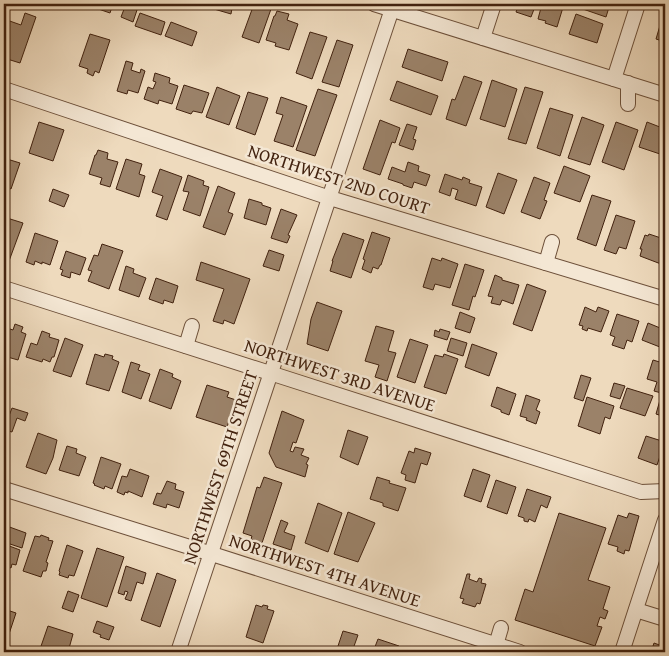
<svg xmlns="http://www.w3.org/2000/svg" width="669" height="656" font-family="'Gentium Book Plus',serif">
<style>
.building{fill:#9b8269;stroke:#42220f}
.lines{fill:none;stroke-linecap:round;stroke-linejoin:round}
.minor-casing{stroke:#6d503a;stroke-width:16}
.minor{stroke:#f4e7d4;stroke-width:14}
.labels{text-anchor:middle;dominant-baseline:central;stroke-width:5;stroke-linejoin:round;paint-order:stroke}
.street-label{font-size:18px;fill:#42220f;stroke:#f4e7d4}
</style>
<rect width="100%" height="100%" fill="#eedabd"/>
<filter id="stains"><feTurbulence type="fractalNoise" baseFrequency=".004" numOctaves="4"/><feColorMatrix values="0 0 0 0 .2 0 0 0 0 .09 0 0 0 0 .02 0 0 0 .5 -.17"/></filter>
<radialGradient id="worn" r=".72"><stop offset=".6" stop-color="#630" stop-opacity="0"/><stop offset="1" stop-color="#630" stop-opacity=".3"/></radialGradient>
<g class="building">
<path d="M84 4H113L110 13Z"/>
<path d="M126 4H139L133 22 121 17Z"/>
<path d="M215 4H238L237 9 232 8 231 14 214 9Z"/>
<path d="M254 4 271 9 259 43 242 37Z"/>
<path d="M519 4H536L531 17 516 12Z"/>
<path d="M542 4H564L557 27 545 23 546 21 538 19Z"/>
<path d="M578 4H610L606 17 577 7Z"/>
<path d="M277 11 289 14 287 20 298 24 289 50 275 46 276 43 266 40 274 16H275Z"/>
<path d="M664 12H665V42L656 39Z"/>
<path d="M25 13 36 17 20 63 4 58V19L21 25Z"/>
<path d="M140 13 165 22 161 35 135 26Z"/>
<path d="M576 14 603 24 597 43 569 34Z"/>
<path d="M171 22 197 32 192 46 165 36Z"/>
<path d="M310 32 327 37 312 79 296 73Z"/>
<path d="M90 34 110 40 99 73 95 71 93 76 87 73 88 69 79 66Z"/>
<path d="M337 40 353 45 339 87 322 82Z"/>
<path d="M408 49 448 62 442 81 402 67Z"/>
<path d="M126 61 133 63 131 70 140 73 141 69 145 71 138 93 128 90 127 94 117 91Z"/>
<path d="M155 73 170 78 169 83 178 86 172 104 159 100 158 104 144 99 148 87 153 89 156 82 153 81Z"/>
<path d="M464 76 482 82 466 126 446 119 452 99 455 100Z"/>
<path d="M492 80 517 89 505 127 480 119Z"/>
<path d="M397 81 438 96 431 115 390 100Z"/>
<path d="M184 85 209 93 202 113 193 111 191 114 176 109Z"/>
<path d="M217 87 240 96 229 125 206 117Z"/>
<path d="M525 87 543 92 526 144 508 139Z"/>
<path d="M318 89 337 95 315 156 296 150Z"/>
<path d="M248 92 268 98 255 135 236 128Z"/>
<path d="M281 97 307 106 293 147 274 141 283 115 276 113Z"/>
<path d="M550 108 573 115 560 156 537 148Z"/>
<path d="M582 117 604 125 590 165 568 158Z"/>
<path d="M380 120 400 128 395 143 392 142 380 175 363 169Z"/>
<path d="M39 122 64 130 53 161 29 153Z"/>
<path d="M616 122 638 130 624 170 602 162Z"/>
<path d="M647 122 665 129V139L660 154 639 147Z"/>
<path d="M407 124 417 127 413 139 416 140 413 150 399 145Z"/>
<path d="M98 150 108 153 107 159 118 162 110 187 100 184 102 178 89 174 95 155H96Z"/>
<path d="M7 159 20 163 11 189 4 186V166Z"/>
<path d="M126 159 142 164 139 174 145 176 139 197 116 189Z"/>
<path d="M408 162 419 166 418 171 430 175 426 186 414 182 412 188 403 185V184L388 179 392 167 405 172Z"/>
<path d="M564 166 590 176 580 202 554 193Z"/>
<path d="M160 169 182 177 167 220 156 216 163 196 152 192Z"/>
<path d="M498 173 517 180 504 214 486 207Z"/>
<path d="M445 174 462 180 463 177 470 180 469 183 482 187 476 206 455 199 458 190 452 188 450 196 439 192Z"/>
<path d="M188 175 204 181 203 185 209 187 200 216 183 210 189 192 183 191Z"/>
<path d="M534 177 550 183 544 200 547 201 540 219 521 212Z"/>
<path d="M218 186 235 193 228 212 233 214 225 235 203 227Z"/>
<path d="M53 189 69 195 64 207 49 201Z"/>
<path d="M592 195 611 201 596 246 577 239Z"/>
<path d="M249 199 262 203V205L271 208 266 225 244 218Z"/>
<path d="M281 209 297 215 288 235 290 236 287 243 271 238Z"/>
<path d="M616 215 635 221 626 249 619 247 616 254 604 250Z"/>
<path d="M7 218 23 223 9 261 4 259V226Z"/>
<path d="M372 232 390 238 381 265H380L378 269 373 267 371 273 362 269 365 260 363 259Z"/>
<path d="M35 233 58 241 50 265 42 262V264L35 261 34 265 26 262Z"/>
<path d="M343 233 364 240 351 278 330 271 333 261H332Z"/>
<path d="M649 234 664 239 662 245 665 246V251L661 264 640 256 642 249H640L645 235 648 236Z"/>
<path d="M102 244 123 251 109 289 88 281 92 271 88 270 94 255 98 256Z"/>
<path d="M269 250 284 255 279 271 263 266Z"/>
<path d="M66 251 86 258 80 275 71 272 70 278 61 275 63 270 60 269Z"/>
<path d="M432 258 441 261 442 258 458 264 450 288 435 284 433 290 423 287Z"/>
<path d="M201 262 250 279 234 324 224 320 223 324 213 321 224 289 196 280Z"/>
<path d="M465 264 484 270 475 297 473 296 469 310 452 305Z"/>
<path d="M126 266 134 269 133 273 146 278 139 297 119 290Z"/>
<path d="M495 275 502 278V280L519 285 513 304 502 300 500 305 491 303 493 297 488 296Z"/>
<path d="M156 278 178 286 173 303 164 300 163 304 149 299Z"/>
<path d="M527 284 546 291 532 331 513 324Z"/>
<path d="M317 302 342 311 328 351 307 344 311 319Z"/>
<path d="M585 307 596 312 598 307 609 311 601 332 588 328 587 331 582 329 583 326 579 325Z"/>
<path d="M460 312 475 318 470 333 455 328Z"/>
<path d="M617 314 639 321 632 342 627 340 624 349 612 345 615 337 610 335Z"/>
<path d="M648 323 665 330V349L642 340Z"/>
<path d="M15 324 23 327 21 332 26 334 18 360 4 356V340L7 328 13 330Z"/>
<path d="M376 326 394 331 388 351 396 353 387 381 375 377 379 365 365 361Z"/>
<path d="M440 329 450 332 447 340 434 336 435 330 439 332Z"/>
<path d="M42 331 50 334 49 337 59 340 54 357H52L50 362 43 359 42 362 26 357 31 343 37 345Z"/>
<path d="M65 338 83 345 71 377 53 371Z"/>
<path d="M451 338 467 343 463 356 447 351Z"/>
<path d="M410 339 428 345 415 383 397 377Z"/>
<path d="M472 344 497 353 489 376 465 367Z"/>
<path d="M95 354 104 357 105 354 113 356 112 359 119 362 109 391 86 384Z"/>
<path d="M444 354 458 359 446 394 424 387 435 355 443 357Z"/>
<path d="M664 357H665V394L654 391 657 382 647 379 653 360 663 363Z"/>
<path d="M131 362 140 365 138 370 150 374 141 399 122 392Z"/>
<path d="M160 369 173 374 172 377 181 381 171 409 149 401Z"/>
<path d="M581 375 591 378 583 401 574 398Z"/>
<path d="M614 383 625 386 620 399 610 396Z"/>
<path d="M207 385 229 392 227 397 236 400 227 427 196 417Z"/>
<path d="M497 387 516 394 509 415 501 412V410L491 406Z"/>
<path d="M627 388 653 396 645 416 620 408Z"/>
<path d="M526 395 540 400 536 410 540 412 536 424 526 420 527 418 520 416Z"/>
<path d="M587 397 614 406 610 419 605 417 600 434 578 426Z"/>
<path d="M660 400 665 402V417L656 414Z"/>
<path d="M12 408 28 413 25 421 17 418 12 432 5 430 4 433V429Z"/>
<path d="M282 411 304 420 296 443 293 442 290 451 293 452 295 447 304 449 301 455 309 458 306 464 308 465 305 477 276 467 269 453Z"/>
<path d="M348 430 368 437 358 465 340 457Z"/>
<path d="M38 433 57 440 53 458 46 474 26 467Z"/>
<path d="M646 436 665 442 657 465 638 458Z"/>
<path d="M67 446 77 449 76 453 86 457 79 476 59 470Z"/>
<path d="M415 448 431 453 427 465 421 463 415 483 405 480 406 475 401 473 409 451 414 453Z"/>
<path d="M101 457 121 464 112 489 105 486 104 489 94 485 95 484 93 483Z"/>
<path d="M130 469 149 476 142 497 128 491V493L125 492 124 495 117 492 122 476 127 477Z"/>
<path d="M473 469 490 475 481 502 464 496Z"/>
<path d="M264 477 282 483 262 543 251 539 252 536 243 533 257 487 260 488Z"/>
<path d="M377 477 390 481 389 483 406 488 398 511 383 506V503L370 499Z"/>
<path d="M496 480 516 487 507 514 487 507Z"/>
<path d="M167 481 176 484 175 489 184 492 179 508 167 504 166 508 153 504 157 493 161 494Z"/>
<path d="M527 489 551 497 547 508 541 505 535 522 529 519 528 522 524 521V518L518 516Z"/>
<path d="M318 503 342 513 328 552 305 543Z"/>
<path d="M348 512 375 523 358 562 334 554Z"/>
<path d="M559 513 606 528 588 580 610 587 603 609 608 611 605 619 600 617 597 626 602 627 595 646 515 620 525 589 533 592Z"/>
<path d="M629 513 639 516 629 551 625 550 624 554 617 551 618 547 608 544 618 515 627 518Z"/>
<path d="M281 520 288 523 284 532 295 536 291 550 273 544Z"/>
<path d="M4 525 26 533 22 548 4 542Z"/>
<path d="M41 535 49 538 48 540 53 541 46 562 48 563 46 571H43L41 577 23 571 35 536 40 537Z"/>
<path d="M4 544 20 550 16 565 12 564 11 568 4 565Z"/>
<path d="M67 545 83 551 74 576 69 575 68 578 59 575 60 572 59 571Z"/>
<path d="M97 548 124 557 107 607 81 598Z"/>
<path d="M126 566 146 573 143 584 137 582 131 601 125 599 128 592 125 591 124 595 118 593Z"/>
<path d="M157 573 176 580 160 627 141 620Z"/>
<path d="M467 574H470L469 579 477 582 479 578 482 579 481 583 486 584 480 604 477 603 475 607 462 603 464 599 460 598Z"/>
<path d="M68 591 79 595 73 612 62 608Z"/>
<path d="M256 605 262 607 263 605 268 606 267 609 274 611 263 643 246 637Z"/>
<path d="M4 609 16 613 6 643 4 642Z"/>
<path d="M97 621 114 627 109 640 100 637 101 635 93 632Z"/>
<path d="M48 626 73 634 68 652H39Z"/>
<path d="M343 631 358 635 353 649 363 652H336Z"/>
<path d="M378 639 399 646 397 652H373Z"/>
<path d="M654 643 665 647V652H651Z"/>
</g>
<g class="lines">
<g class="minor-casing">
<g id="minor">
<path d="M374 4 665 95"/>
<path d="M483 38 494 4"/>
<path d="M614 79 638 4"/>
<path d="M628 83V104"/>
<path d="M4 89 330 198 665 299"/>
<path d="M546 263 552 242"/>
<path d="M4 288 270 373 641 492 665 491"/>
<path d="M186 346 192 326"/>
<path d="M4 489 212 554 520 652"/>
<path d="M636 610 665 619"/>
<path d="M496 645 501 628"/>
<path d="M178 652 392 9"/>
<path d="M622 652 665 520"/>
</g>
</g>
<use href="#minor" class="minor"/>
</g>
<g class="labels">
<g class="street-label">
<text transform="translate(339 179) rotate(18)">NORTHWEST 2ND COURT</text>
<text transform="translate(340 375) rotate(18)">NORTHWEST 3RD AVENUE</text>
<text transform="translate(220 467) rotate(-72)">NORTHWEST 69TH STREET</text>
<text transform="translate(325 570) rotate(18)">NORTHWEST 4TH AVENUE</text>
</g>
</g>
<rect width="669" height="656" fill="none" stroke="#eedabd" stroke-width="20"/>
<rect x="5" y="5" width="659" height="646" fill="none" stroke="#42220f" stroke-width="2.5"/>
<rect x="10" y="10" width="649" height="636" fill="none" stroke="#42220f"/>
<rect width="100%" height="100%" filter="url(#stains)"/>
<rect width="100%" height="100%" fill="url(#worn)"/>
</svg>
